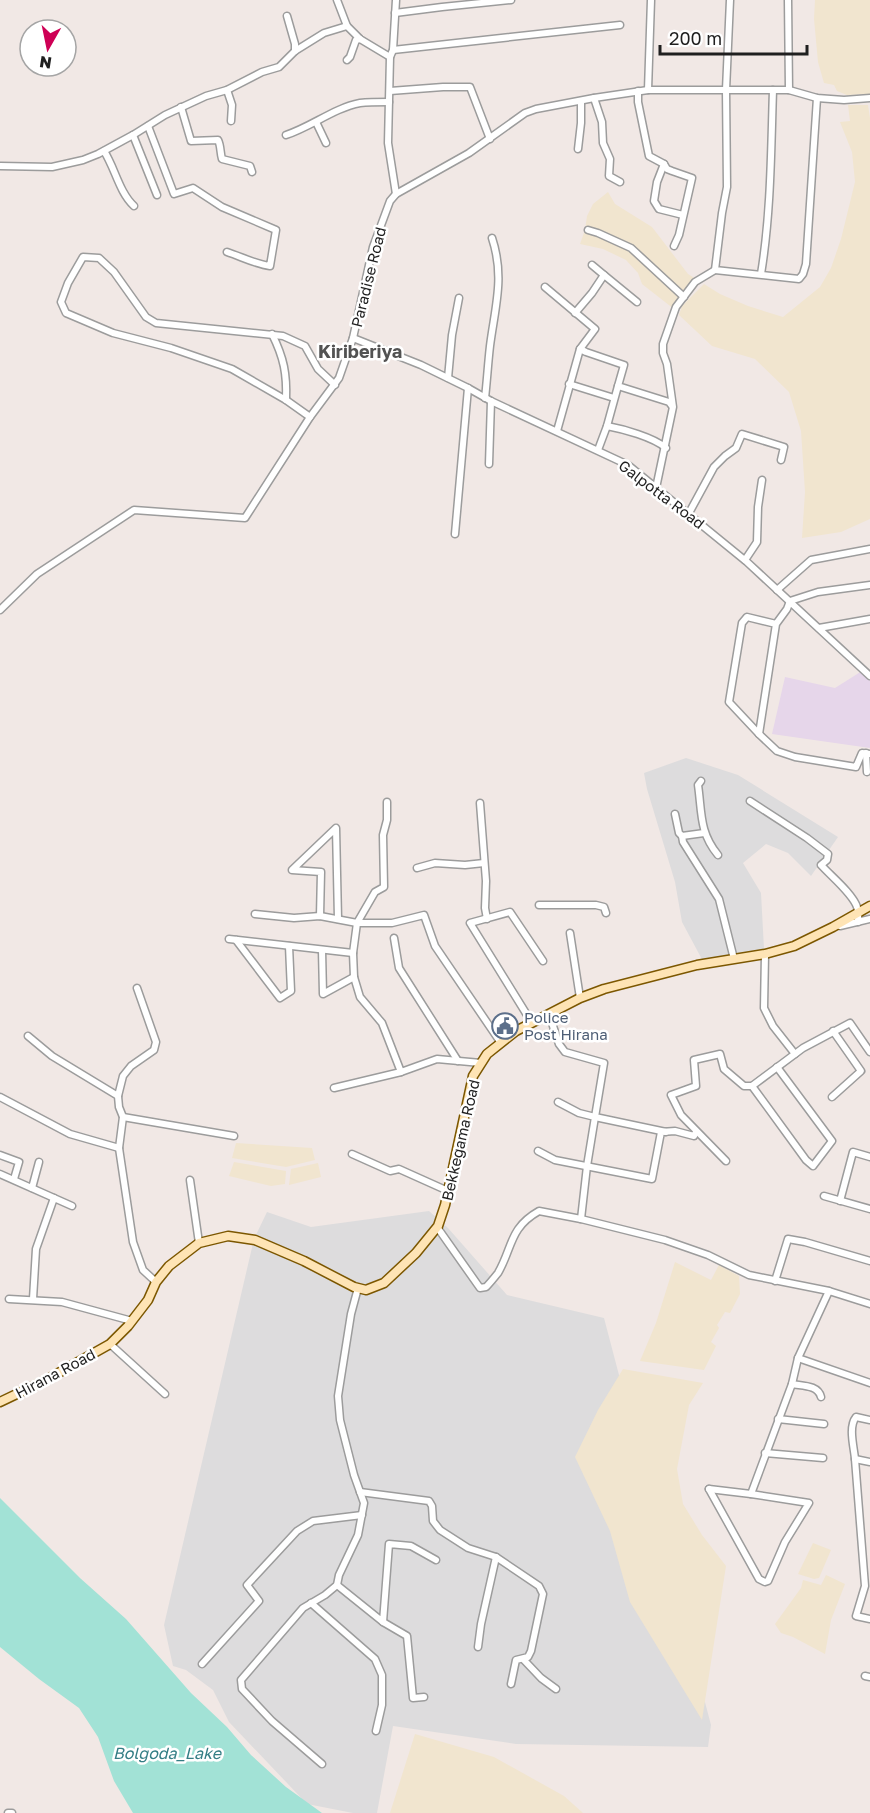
<svg xmlns="http://www.w3.org/2000/svg" width="870" height="1813" font-family="'Golos Text',sans-serif">
<style>
.residential{fill:#dddcdd}
.industrial{fill:#e6d6ea}
.farmland{fill:#f1e5cf}
.water{fill:#a2e2d6}
.lines{fill:none;stroke-linecap:round;stroke-linejoin:round}
.street-casing{stroke:#9c9c9c;stroke-width:9}
.secondary-casing{stroke:#7c5700;stroke-width:11}
.street{stroke:#fff;stroke-width:6}
.secondary{stroke:#fee4b5;stroke-width:8}
.labels{text-anchor:middle;dominant-baseline:central;stroke-width:5;stroke-linejoin:round;paint-order:stroke}
.street-label{font-size:15px;fill:#1f1f1f;stroke:#fff}
.service-label{font-size:15px;fill:#4e5e75;stroke:#fff;text-anchor:start}
.water-label{font-size:16px;font-style:italic;fill:#347e85;stroke:#fff}
.quarter-label{font-size:18px;font-weight:bold;fill:#525252;stroke:#fff}
</style>
<rect width="100%" height="100%" fill="#f1e8e5"/>
<g class="residential">
<path d="M686 758 738 775 838 837 811 876 788 853 766 844 743 863 761 893 764 949 728 962 705 965 682 922 675 882 647 789 644 773Z"/>
<path d="M429 1211 448 1228 507 1295 604 1318 711 1725 708 1747 516 1744 393 1726 377 1813H353L307 1804 229 1722 213 1690 186 1670 173 1666 164 1625 254 1239 267 1212 311 1227Z"/>
</g>
<path class="industrial" d="M862 671 870 678V748L772 734 785 677 835 688Z"/>
<g class="farmland">
<path d="M815 0H870V94L847 95 837 91 834 85 824 83 818 62 814 19Z"/>
<path d="M848 105H868L870 118V519L841 532 802 538 805 492 801 431 789 392 755 359 712 346 679 315 682 306 704 284 720 294 748 306 783 317 820 287 831 268 841 239 855 182 852 152 840 122 850 121Z"/>
<path d="M608 192 615 204 652 227 688 274 699 281 674 309 642 284 638 273 626 260 603 249 580 244 585 230 587 216 593 204Z"/>
<path d="M236 1143 312 1148 315 1160 286 1167 232 1158Z"/>
<path d="M234 1162 286 1171 285 1184 271 1186 229 1176Z"/>
<path d="M318 1163 321 1177 289 1185 291 1169Z"/>
<path d="M675 1262 711 1280 719 1265 739 1276 740 1294 730 1313 725 1312 717 1325 719 1328 711 1342 716 1346 704 1370 640 1361 656 1323Z"/>
<path d="M623 1369 703 1383 689 1405 677 1469 683 1504 702 1535 726 1566 702 1720 630 1602 610 1531 575 1457 598 1410Z"/>
<path d="M813 1543 831 1550 819 1578 814 1579 798 1574Z"/>
<path d="M826 1575 845 1584 831 1620 825 1654 793 1637 781 1633 775 1624 801 1588 803 1580 821 1585Z"/>
<path d="M415 1734 494 1757 564 1796 583 1813H390Z"/>
</g>
<path class="water" d="M0 1498 80 1578 126 1619 191 1693 227 1727 251 1755 286 1787 322 1813H133L114 1781 98 1737 79 1708 39 1679 0 1647Z"/>
<g class="lines">
<g class="street-casing">
<g id="street">
<path d="M337 0 347 26 360 39 390 57"/>
<path d="M396 0 393 50 390 57 388 143 396 194"/>
<path d="M730 0 726 90 727 187 722 213 715 270 799 279 803 274 806 264 817 98"/>
<path d="M788 0 789 90"/>
<path d="M395 13 442 7 511 0"/>
<path d="M287 16 295 44V51"/>
<path d="M393 50 620 25"/>
<path d="M347 60 350 57 356 40 360 39"/>
<path d="M227 90 232 105 231 121"/>
<path d="M648 90 651 0"/>
<path d="M390 91 443 87H470L490 139"/>
<path d="M638 91V102L649 156 664 164 667 169 672 171 692 178 679 235 674 246"/>
<path d="M594 98 602 122 603 143 610 159 609 176 620 182"/>
<path d="M181 107 191 141 218 140C221 146 220 152 222 159L250 166 252 172"/>
<path d="M316 122 326 143"/>
<path d="M148 126 174 194 193 188 222 207 276 230 270 266C255 264 242 257 227 252"/>
<path d="M133 135 157 195"/>
<path d="M286 135C311 127 334 108 360 103 369 102 380 102 389 102"/>
<path d="M578 149 581 123V101"/>
<path d="M104 151C115 168 119 192 134 206"/>
<path d="M664 164 657 182 654 201 659 209 683 215"/>
<path d="M0 166 52 167 83 160 98 154 133 135 165 115 206 96 227 90 262 72 279 67 295 51 324 33 347 26"/>
<path d="M588 230 598 233 631 248 684 297"/>
<path d="M761 274C771 213 771 151 773 90"/>
<path d="M604 275 637 302"/>
<path d="M545 287 595 329 580 349 557 431"/>
<path d="M575 313 592 293 604 275 592 265"/>
<path d="M272 334C284 358 287 374 286 400"/>
<path d="M353 338 421 365 468 388 491 401 628 465 747 562 870 676"/>
<path d="M580 349 586 352 624 365 618 386 669 402 672 406"/>
<path d="M448 378 452 335 459 298"/>
<path d="M569 384 614 398"/>
<path d="M485 398C487 381 488 363 490 346 495 307 505 277 492 238"/>
<path d="M310 417 286 400 232 369 171 348 113 333 66 313 61 302 68 283 83 257 99 258 114 272 146 317 156 323 283 336 305 346 318 369 335 385"/>
<path d="M607 426C623 429 653 437 666 448"/>
<path d="M598 450 607 426 618 386"/>
<path d="M489 464 491 401"/>
<path d="M656 488 673 407 667 364 663 353V344L676 307 695 282 715 270"/>
<path d="M689 513 714 467 725 456 736 448 742 434 784 447 781 460"/>
<path d="M455 534 468 388"/>
<path d="M745 560 757 542 758 507 762 480"/>
<path d="M777 590 811 560 870 549"/>
<path d="M0 610 37 574 134 510 245 518 310 417 339 378 353 338 373 247 390 201 396 194 469 153 525 113 536 109 594 98 648 90H789L817 98 844 100 870 98"/>
<path d="M776 624 759 734 729 702 742 623 747 617 776 624 787 609 790 601 818 592 870 585"/>
<path d="M819 628 870 619"/>
<path d="M759 734 777 751 795 757 856 767 862 753 870 754"/>
<path d="M866 753 867 772"/>
<path d="M701 781 698 785C702 812 699 832 718 855"/>
<path d="M750 801 807 838 828 854 827 860 821 865C831 876 853 894 857 907 859 911 858 917 858 922"/>
<path d="M387 802V820L383 835 384 887 375 892 357 923 353 953 354 977 360 997 382 1023 401 1072"/>
<path d="M480 803 486 881 485 908 487 919"/>
<path d="M675 814 679 833 682 836 704 833"/>
<path d="M682 836 683 842 719 899 734 959"/>
<path d="M417 868 435 863 465 865 484 863"/>
<path d="M539 905H596L604 907 606 913"/>
<path d="M255 914 294 918 320 916 357 923H392L424 915 435 946 501 1043"/>
<path d="M320 916 321 872 292 870 336 828 338 919"/>
<path d="M840 926 870 919"/>
<path d="M570 933 580 998"/>
<path d="M394 938 399 968 458 1061"/>
<path d="M229 939 353 953"/>
<path d="M236 940 280 998 291 991 289 946"/>
<path d="M322 950 323 994 354 977"/>
<path d="M765 954 764 1008 773 1026 795 1054"/>
<path d="M549 1014 559 1044 565 1052 604 1063 595 1117 666 1132"/>
<path d="M532 1023 470 923 510 912 543 961"/>
<path d="M28 1036 52 1056 118 1096 119 1107 123 1117 119 1148 133 1242 143 1270 156 1282"/>
<path d="M752 1086 806 1160 813 1166 832 1141 777 1067"/>
<path d="M334 1088 401 1072 437 1059 481 1063"/>
<path d="M118 1096 123 1076 131 1066 154 1050 156 1042 137 988"/>
<path d="M0 1097 70 1134 119 1148"/>
<path d="M832 1097 861 1071 833 1031"/>
<path d="M558 1102 579 1113 595 1117 587 1166 581 1219"/>
<path d="M123 1117 234 1136"/>
<path d="M538 1151 555 1160 652 1179 661 1132 675 1131 694 1136 696 1132"/>
<path d="M352 1154 390 1171 399 1169 448 1191"/>
<path d="M0 1155 19 1162 14 1179"/>
<path d="M726 1161 681 1115 671 1095 696 1086 694 1060 720 1054 724 1069 744 1086H752L803 1048 850 1023 870 1052"/>
<path d="M0 1174 54 1198"/>
<path d="M190 1180 199 1243"/>
<path d="M32 1188 39 1162"/>
<path d="M824 1196 870 1209"/>
<path d="M840 1201 853 1152 870 1157"/>
<path d="M437 1227 480 1288 486 1287C490 1283 494 1278 498 1273 513 1247 509 1228 539 1211L581 1219 665 1240 708 1255 749 1275 829 1291"/>
<path d="M775 1281 788 1239 805 1242 870 1261"/>
<path d="M9 1299 62 1302 132 1321"/>
<path d="M33 1299 36 1249 54 1198 72 1206"/>
<path d="M110 1344 165 1394"/>
<path d="M798 1358 870 1383"/>
<path d="M792 1384C803 1386 818 1385 821 1397"/>
<path d="M778 1419 824 1424"/>
<path d="M870 1420 856 1417C848 1427 854 1447 855 1459L870 1462"/>
<path d="M765 1453 823 1458"/>
<path d="M855 1459 865 1586 856 1616 870 1619"/>
<path d="M709 1489 751 1494 792 1384 798 1358 829 1291 870 1304"/>
<path d="M709 1489 759 1579 765 1582 768 1581 785 1542 809 1503 751 1494"/>
<path d="M360 1492 429 1501 432 1506 433 1521 440 1530 468 1548 496 1557 539 1586 543 1594 531 1651 528 1657 516 1660 511 1684"/>
<path d="M337 1585 383 1622 389 1544 411 1546 436 1560"/>
<path d="M311 1603 375 1659 382 1675V1705L376 1731"/>
<path d="M383 1622 407 1636 413 1698 424 1697"/>
<path d="M478 1647 481 1624 496 1557"/>
<path d="M523 1659 541 1678 556 1689"/>
<path d="M202 1664 259 1601 247 1585 297 1531 313 1521 362 1515"/>
<path d="M865 1676 870 1677"/>
<path d="M322 1764 272 1721 242 1689 241 1680 303 1608 325 1595 337 1585 339 1575 358 1535 364 1503 354 1475 340 1420 338 1396 351 1314 358 1288"/>
<path d="M8 1813H12"/>
</g>
</g>
<g class="secondary-casing">
<path id="secondary" d="M0 1402 46 1380 110 1344 128 1326 148 1300 156 1282 169 1266 199 1243 228 1236 255 1240 304 1261 354 1287 366 1290 384 1283 416 1253 438 1226 445 1205 473 1076 487 1054 516 1031 580 998 604 989 697 965 765 954 794 946 833 927 870 906"/>
</g>
<use href="#street" class="street"/>
<use href="#secondary" class="secondary"/>
</g>
<defs>
<g id="civic-ring" transform="scale(1.35)"><circle r="9.5" fill="#fff" stroke="#5c6f8a" stroke-width="1.5"/><path d="M-.6-6.5H3V-4.5H.6V-3L4-1V1h2V6H-6V1h2V-1L-.6-3ZM-1.2 2.5V6h2.4V2.5Z" fill="#5c6f8a"/></g>
</defs>
<g fill-rule="evenodd">
<use href="#civic-ring" x="505" y="1026"/>
</g>
<g class="labels">
<g class="street-label">
<text transform="translate(368 277) rotate(-76)">Paradise Road</text>
<text transform="translate(662 494) rotate(37)">Galpotta Road</text>
<text transform="translate(460 1140) rotate(-77)">Bekkegama Road</text>
<text transform="translate(55 1373) rotate(-28)">Hirana Road</text>
</g>
<g class="service-label">
<text x="524" y="1017">Police<tspan x="524" dy="17">Post Hirana</tspan></text>
</g>
<g class="water-label">
<text x="167" y="1753">Bolgoda_Lake</text>
</g>
<g class="quarter-label">
<text x="360" y="351">Kiriberiya</text>
</g>
</g>
<g transform="translate(48 48) rotate(189)"><circle r="28" fill="#ffffff" stroke="#a5a5a5" stroke-width="1.5"/>
<path d="M0-4.5L10 22L0 15L-10 22Z" fill="#ce0055"/>
<text y="-9" font-size="16" font-weight="bold" text-anchor="middle" fill="#1f1f1f">N</text>
</g>
<path d="M660 45v9h147v-9" fill="none" stroke="#1f1f1f" stroke-width="3"/>
<text x="669" y="45" font-size="18" fill="#1f1f1f" stroke="#ffffff" stroke-width="4.5" paint-order="stroke">200 m</text>
</svg>
